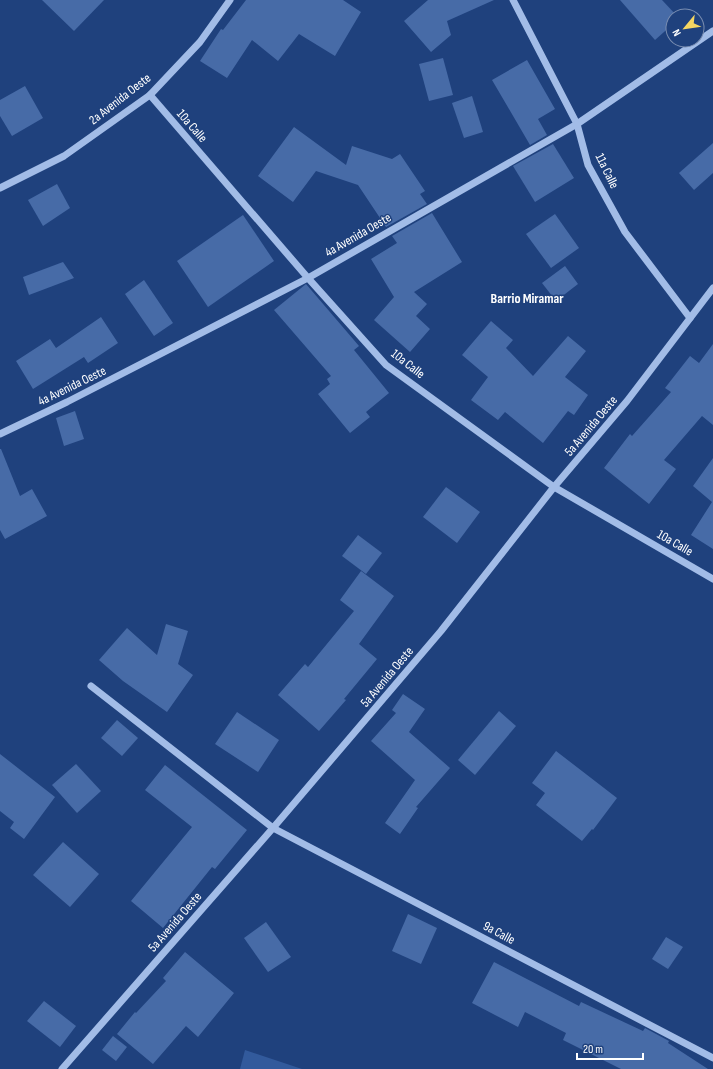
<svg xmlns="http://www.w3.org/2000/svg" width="713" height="1069" font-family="'Sofia Sans Condensed',sans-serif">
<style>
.green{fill:#325a9c}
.building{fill:#476ba7}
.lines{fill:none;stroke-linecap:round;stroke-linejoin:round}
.minor{stroke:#a2bce7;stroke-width:7}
.labels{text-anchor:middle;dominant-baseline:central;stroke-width:3;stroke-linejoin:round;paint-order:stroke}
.street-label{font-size:13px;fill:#fff;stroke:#1f417d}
.neighbourhood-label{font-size:14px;font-weight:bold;fill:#fff;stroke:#1f417d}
</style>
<rect width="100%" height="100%" fill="#1f417d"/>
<path class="green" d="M245 1050 302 1069H240Z"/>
<g class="building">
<path d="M42 0H104L74 31Z"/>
<path d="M246 0H343L361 12 335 56 299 34 278 61 252 40 227 78 200 61 221 29 223 30Z"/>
<path d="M428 0H494L447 21 451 35 431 52 404 21Z"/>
<path d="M620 0H662L677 16H673V24L655 40Z"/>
<path d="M443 58 453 95 429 101 419 64Z"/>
<path d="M527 60 555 109 538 119 547 135 530 145 492 80Z"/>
<path d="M25 86 43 118 12 136 0 116V100Z"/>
<path d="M472 96 483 132 464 138 452 103Z"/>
<path d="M294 127 346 165 352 146 392 159 400 154 425 191 420 194 427 204 386 227 358 185 316 171 293 202 258 176Z"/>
<path d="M713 143V173L694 190 679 173Z"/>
<path d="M553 144 574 178 535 202 513 166Z"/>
<path d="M57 184 70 208 43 226 28 200Z"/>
<path d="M432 213 462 262 414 292 427 304 416 316 430 329 410 352 374 320 394 297 371 259 397 243 392 236Z"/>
<path d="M555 214 579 248 551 268 526 234Z"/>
<path d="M243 215 274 261 208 307 177 261Z"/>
<path d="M63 262 74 278 29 295 23 277Z"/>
<path d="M565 266 578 284 556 301 542 283Z"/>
<path d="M144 280 173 323 154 336 125 294Z"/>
<path d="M306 284 359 346 354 350 389 393 366 412 370 417 350 433 318 394 330 384 327 379 331 376 274 310Z"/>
<path d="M101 317 118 343 88 363 84 357 33 389 16 361 50 339 56 348Z"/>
<path d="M491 321 513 340 506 348 533 376 568 336 586 351 565 377 588 395 574 415 568 411 543 443 505 412 498 420 471 400 488 377 462 355Z"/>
<path d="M713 344V425L702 416 664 460 676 469 649 504 604 468 630 434 632 436 671 392 665 388 690 356 699 363Z"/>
<path d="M75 411 84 439 64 446 56 418Z"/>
<path d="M0 449H1L20 496 32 489 47 516 5 539 0 530Z"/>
<path d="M713 458V549L691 535 712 502 693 486Z"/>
<path d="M446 487 480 512 457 543 423 517Z"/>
<path d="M358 535 382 553 366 574 342 556Z"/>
<path d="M361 571 394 596 359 644 377 659 344 699 346 700 319 731 278 695 305 664 308 667 354 611 340 600Z"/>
<path d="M166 624 188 631 178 664 193 675 167 712 123 681 99 660 127 628 157 655Z"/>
<path d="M403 694 425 709 409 732 450 768 416 807 418 808 400 834 385 823 415 780 371 741 396 713 392 710Z"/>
<path d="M499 711 516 726 475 775 458 760Z"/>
<path d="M237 712 279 740 258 772 215 744Z"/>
<path d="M117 720 138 738 122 756 101 738Z"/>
<path d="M556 751 617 798 593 830 592 829 582 841 536 805 545 793 532 783Z"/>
<path d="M0 754 55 797 24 839 10 828 14 822 0 811Z"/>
<path d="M76 764 101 791 77 813 52 785Z"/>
<path d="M165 765 247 830 215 869 212 867 163 928 131 901 192 827 145 790Z"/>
<path d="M63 842 99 874 70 907 33 875Z"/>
<path d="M408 914 437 928 421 964 392 951Z"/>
<path d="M266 922 291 957 268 972 244 938Z"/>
<path d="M666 937 683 947 668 969 652 959Z"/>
<path d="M185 952 234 993 198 1037 186 1026 153 1064 117 1034 135 1012 136 1013 166 981 163 978Z"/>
<path d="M494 962 579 1006 581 1002 643 1031 645 1028 669 1041 668 1043 708 1069H621L563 1040 566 1033 525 1012 518 1027 472 1003Z"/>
<path d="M44 1001 76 1026 60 1047 27 1021Z"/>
<path d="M113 1036 127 1047 116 1061 102 1050Z"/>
</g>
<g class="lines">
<g class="minor">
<path d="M513 0 577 124 588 165 625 232 690 318"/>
<path d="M150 95 308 278 386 365 554 487 713 579"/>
<path d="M0 188 64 156 150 95 200 42 230 0"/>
<path d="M0 434 67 402 308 278 577 124 713 31"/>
<path d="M91 686 273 828 713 1058"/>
<path d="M62 1069 273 828 441 631 554 487 627 401 713 288"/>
</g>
</g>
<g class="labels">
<g class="street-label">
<text transform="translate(120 99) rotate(-38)">2a Avenida Oeste</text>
<text transform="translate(192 126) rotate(49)">10a Calle</text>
<text transform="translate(607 171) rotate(64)">11a Calle</text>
<text transform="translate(358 235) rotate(-30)">4a Avenida Oeste</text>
<text transform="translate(408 364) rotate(38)">10a Calle</text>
<text transform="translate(72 386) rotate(-26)">4a Avenida Oeste</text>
<text transform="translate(591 426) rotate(-50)">5a Avenida Oeste</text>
<text transform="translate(675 543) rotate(30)">10a Calle</text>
<text transform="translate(387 677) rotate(-50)">5a Avenida Oeste</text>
<text transform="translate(175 922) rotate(-49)">5a Avenida Oeste</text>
<text transform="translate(499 933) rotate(28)">9a Calle</text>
</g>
<g class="neighbourhood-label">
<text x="527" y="298">Barrio Miramar</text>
</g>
</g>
<g transform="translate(685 28) rotate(241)"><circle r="19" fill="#1f417d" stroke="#798db1"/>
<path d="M0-3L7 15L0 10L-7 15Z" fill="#f5d662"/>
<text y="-6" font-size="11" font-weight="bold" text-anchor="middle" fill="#ffffff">N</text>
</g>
<path d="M577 1053v6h66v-6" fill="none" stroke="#ffffff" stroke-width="2"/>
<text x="583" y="1053" font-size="12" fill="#ffffff" stroke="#1f417d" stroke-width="3" paint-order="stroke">20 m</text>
</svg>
